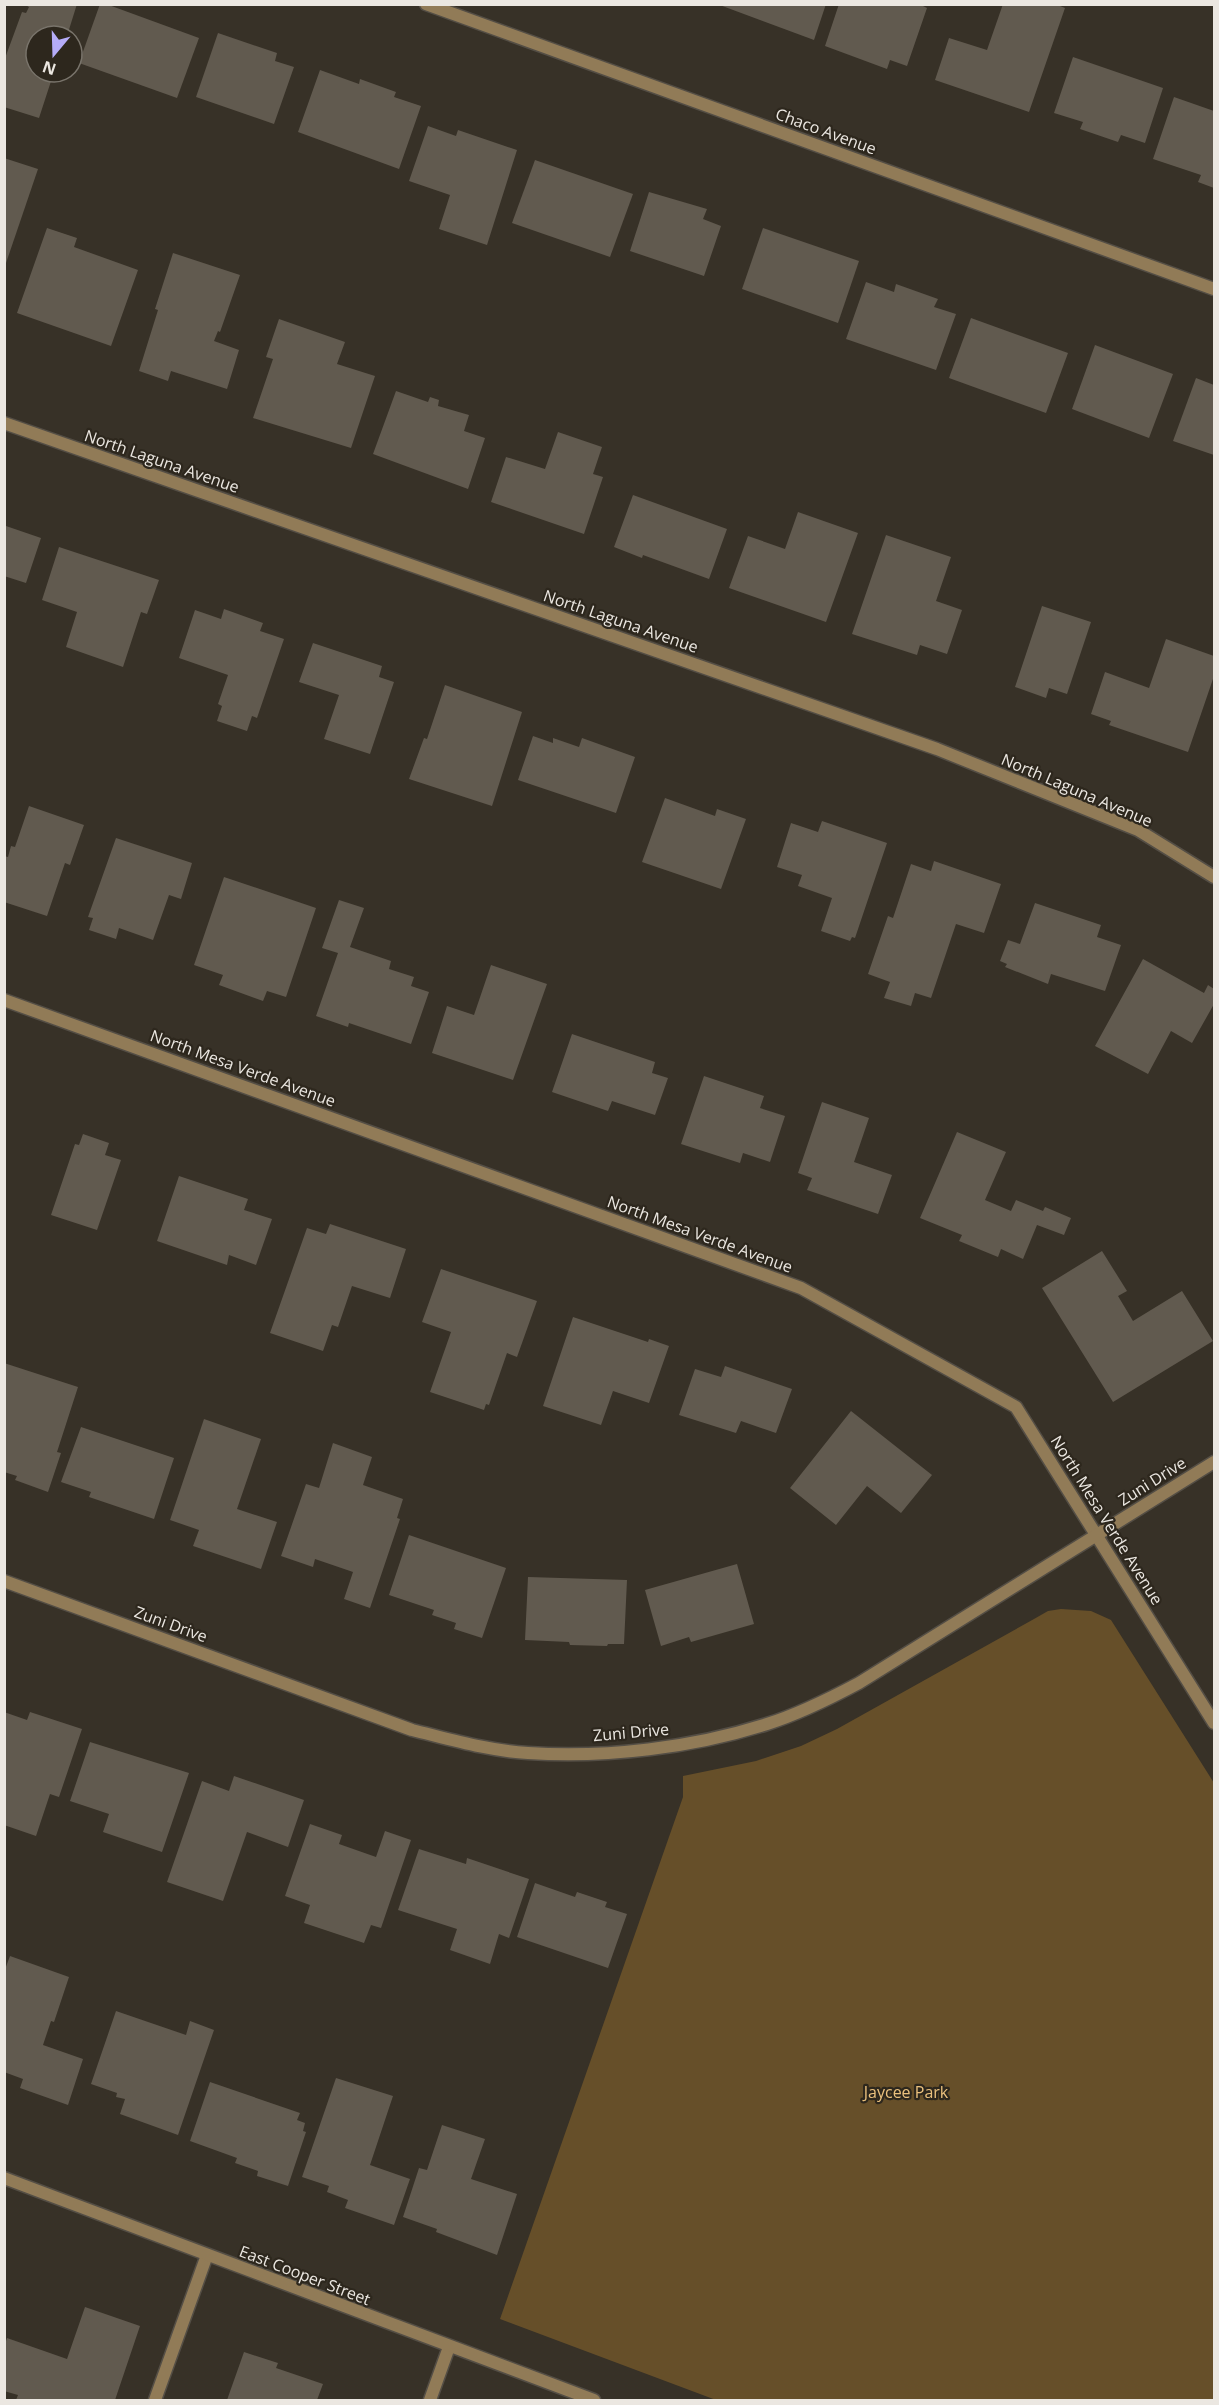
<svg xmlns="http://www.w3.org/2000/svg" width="1219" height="2405" font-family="'Open Sans',sans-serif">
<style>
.green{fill:#664f29}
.building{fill:#615a4f}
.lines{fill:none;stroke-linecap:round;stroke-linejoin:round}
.service-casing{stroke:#544e45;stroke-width:15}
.minor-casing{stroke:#544e45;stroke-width:15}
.tertiary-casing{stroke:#544e45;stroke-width:15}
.service{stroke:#917b57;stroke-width:12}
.minor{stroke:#917b57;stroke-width:12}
.tertiary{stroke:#917b57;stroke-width:12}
.labels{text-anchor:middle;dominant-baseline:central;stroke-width:4.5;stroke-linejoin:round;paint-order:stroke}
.street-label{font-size:16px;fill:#ebe7e1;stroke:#2d271d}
.park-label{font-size:16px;fill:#ebc17d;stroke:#2d271d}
</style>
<rect width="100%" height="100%" fill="#373127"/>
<path class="green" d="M1061 1609 1091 1611 1111 1620 1214 1783V2400H716L500 2319 683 1797V1776L756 1761 801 1746 837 1729 1034 1619 1048 1611Z"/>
<g class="building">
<path d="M24 4H77L67 36H36V72H54L39 118 4 107V61L22 12 26 13 29 7Z"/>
<path d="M100 4H106L199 38 177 98 79 63Z"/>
<path d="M717 4H826L814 40Z"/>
<path d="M839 4H923V6L927 8 907 66 890 60 887 69 825 46Z"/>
<path d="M1003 4H1055L1065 8 1029 112 935 80 949 38 987 50Z"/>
<path d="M218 33 277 53 275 61 294 67 274 124 196 97Z"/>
<path d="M1073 57 1163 88 1145 143 1121 135 1118 142 1080 129 1083 122 1054 113Z"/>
<path d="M320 70 359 84 360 79 396 92 394 97 421 106 399 169 298 132Z"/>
<path d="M1174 97 1214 111V188L1198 182 1201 175 1153 159Z"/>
<path d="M428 126 456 136 458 130 517 150 487 245 439 229 450 195 409 181Z"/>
<path d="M4 158 38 169 5 266H4Z"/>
<path d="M535 160 633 194 610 257 512 223Z"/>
<path d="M649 192 707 209 703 219 721 226 704 276 630 251Z"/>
<path d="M47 228 77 238 74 247 138 270 111 346 17 313Z"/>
<path d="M763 228 859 261 838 323 742 289Z"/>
<path d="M173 253 240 275 220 332 218 331 214 341 239 350 227 389 171 371 168 381 139 371 158 310 155 309Z"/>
<path d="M866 282 894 292 896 284 938 299 934 307 956 314 936 370 846 339Z"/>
<path d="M971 318 1068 353 1046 413 949 378Z"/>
<path d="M279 319 345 342 337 364 375 376 351 448 253 418 273 359 266 357Z"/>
<path d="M1095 345 1173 374 1149 438 1072 409Z"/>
<path d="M1196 378 1214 385V455L1173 441Z"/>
<path d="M396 391 428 402 430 397 439 400 438 406 469 415 464 431 485 438 468 489 373 454Z"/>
<path d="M558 432 602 447 593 474 603 477 584 534 491 502 506 457 545 469Z"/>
<path d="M633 495 727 529 709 579 643 555 642 558 614 547Z"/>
<path d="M798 512 858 533 826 622 729 588 748 536 785 549Z"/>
<path d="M6 526 41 538 26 583 4 576Z"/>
<path d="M886 535 951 557 936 601 962 610 947 654 920 645 917 655 852 634Z"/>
<path d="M59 547 159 580 147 614 141 612 123 667 66 647 77 612 42 600Z"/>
<path d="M1042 606 1091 622 1067 694 1049 688 1046 698 1015 687Z"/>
<path d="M224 609 263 623 260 631 284 639 257 718 252 716 247 731 217 721 222 706 218 704 228 675 179 658 195 610 221 619Z"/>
<path d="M1166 639 1214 656V676L1188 752 1109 725 1111 721 1091 714 1105 672 1149 688Z"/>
<path d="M313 643 382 666 379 677 394 682 370 754 324 739 339 695 299 682Z"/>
<path d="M445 685 522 712 492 806 409 779 424 738 427 739Z"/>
<path d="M533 736 553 743V738L579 747 582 738 635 757 616 813 518 780Z"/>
<path d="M665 798 715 816 717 809 746 819 721 889 642 862Z"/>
<path d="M29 806 84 825 70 865 65 863 47 916 4 902V856L8 857 11 846 15 847Z"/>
<path d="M822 821 887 843 855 938 852 937 850 941 821 931 832 898 798 886 802 875 777 867 791 823 818 832Z"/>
<path d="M116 838 192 863 181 899 169 895 153 940 119 928 116 939 89 930 93 918 88 917Z"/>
<path d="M934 861 1001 884 984 933 956 924 931 998 915 993 911 1006 884 998 890 982 868 974 888 916 893 918 911 864 931 871Z"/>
<path d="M224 877 316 908 286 997 267 991 263 1001 219 985 223 975 194 965Z"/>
<path d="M339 900 364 908 350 947 391 961 389 969 414 977 411 986 429 992 411 1044 349 1023 348 1027 316 1016 338 953 322 948Z"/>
<path d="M1035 903 1101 925 1097 937 1121 945 1105 991 1051 974 1048 984 1005 967 1007 964 1000 961 1008 940 1020 944Z"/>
<path d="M1143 959 1204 993 1208 985 1214 989V1004L1192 1043 1171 1031 1148 1074 1095 1046Z"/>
<path d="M491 965 547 984 513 1080 432 1053 447 1006 474 1015Z"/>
<path d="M572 1034 655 1062 652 1073 668 1078 655 1115 612 1101 608 1111 552 1092Z"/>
<path d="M704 1076 764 1096 760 1108 785 1116 770 1162 743 1153 740 1163 681 1144Z"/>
<path d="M822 1102 869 1118 854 1162 892 1175 878 1214 807 1190 812 1178 798 1173Z"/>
<path d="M957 1132 1006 1152 985 1200 1011 1211 1016 1200 1043 1211 1045 1207 1071 1218 1064 1235 1037 1225 1023 1259 1001 1249 998 1257 959 1241 962 1235 920 1218Z"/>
<path d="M83 1134 109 1143 105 1155 121 1160 97 1230 51 1215 75 1144 79 1145Z"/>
<path d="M179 1176 248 1199 244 1210 272 1219 256 1265 229 1255 227 1265 157 1241Z"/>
<path d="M330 1224 406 1249 390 1298 352 1286 338 1327 332 1325 323 1351 270 1333 307 1228 326 1234Z"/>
<path d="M1102 1251 1127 1291 1118 1296 1133 1321 1182 1291 1213 1341 1113 1402 1042 1288Z"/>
<path d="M441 1269 537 1301 517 1357 507 1353 489 1405 486 1404 484 1410 430 1392 451 1332 422 1322Z"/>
<path d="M573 1317 648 1342 649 1339 669 1346 649 1403 613 1391 601 1425 543 1406Z"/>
<path d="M4 1363 78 1387 57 1452 61 1453 48 1492 15 1480 17 1476 4 1472Z"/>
<path d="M725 1366 792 1389 776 1433 741 1421 736 1433 679 1415 695 1369 721 1377Z"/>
<path d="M851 1411 932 1475 901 1513 867 1486 836 1525 790 1488Z"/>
<path d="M204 1419 261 1439 237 1509 277 1522 261 1569 193 1546 199 1530 170 1520Z"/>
<path d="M81 1427 174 1458 154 1519 89 1497 91 1492 61 1482Z"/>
<path d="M333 1443 372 1457 363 1485 403 1499 397 1518 400 1519 370 1608 344 1599 353 1572 315 1559 313 1567 281 1556 306 1484 319 1488Z"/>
<path d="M409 1535 506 1568 482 1638 454 1629 456 1623 432 1615 434 1610 389 1595Z"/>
<path d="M737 1564 754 1624 691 1642 689 1637 661 1646 645 1590Z"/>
<path d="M528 1577 627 1580 624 1644H608L607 1646 570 1645 569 1642 525 1640Z"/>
<path d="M4 1712 27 1720 30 1712 82 1729 59 1797 50 1794 36 1836 4 1825Z"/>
<path d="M90 1742 189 1773 162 1852 103 1832 109 1814 70 1801Z"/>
<path d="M234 1776 304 1800 288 1847 247 1832 223 1901 167 1882 202 1781 229 1791Z"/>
<path d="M310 1824 342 1835 339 1844 376 1857 385 1831 411 1840 381 1928 371 1925 364 1943 304 1923 310 1905 285 1896Z"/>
<path d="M419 1849 466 1864 467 1858 529 1879 509 1938 499 1934 490 1964 450 1950 457 1929 398 1910Z"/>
<path d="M535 1883 575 1897 577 1892 607 1902 605 1907 627 1914 608 1968 517 1937Z"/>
<path d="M10 1956 69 1977 54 2022 51 2021 43 2045 83 2059 68 2105 20 2088 23 2079 4 2072V1972Z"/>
<path d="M116 2011 186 2035 190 2021 214 2030 178 2135 120 2114 125 2099 116 2097 117 2093 91 2084Z"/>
<path d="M336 2078 393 2096 370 2165 410 2179 394 2225 345 2208 348 2200 327 2192 329 2186 302 2177Z"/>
<path d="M210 2082 300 2113 297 2120 305 2123 303 2131 306 2132 288 2186 257 2176 258 2171 235 2163 237 2158 190 2141Z"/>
<path d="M442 2125 485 2139 471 2179 517 2194 497 2255 436 2232 437 2229 403 2217 419 2168 427 2170Z"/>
<path d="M85 2307 140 2326 115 2400H16L18 2395 4 2391V2347L7 2338 67 2359Z"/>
<path d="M244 2352 278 2363 276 2368 323 2384 317 2400H227Z"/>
</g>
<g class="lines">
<g class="service-casing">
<path id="service" d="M155 2400 207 2255"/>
</g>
<g class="minor-casing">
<g id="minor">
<path d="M426 4 1214 289"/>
<path d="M4 423 937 749 1138 830 1214 877"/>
<path d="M4 1000 801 1288 1016 1407 1214 1723"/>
<path d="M4 1581 412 1730C449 1739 489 1751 528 1753 606 1758 692 1748 767 1724 799 1714 829 1699 859 1683L1214 1462"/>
<path d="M430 2400 449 2347"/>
</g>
</g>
<g class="tertiary-casing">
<path id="tertiary" d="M4 2178 594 2400"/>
</g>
<use href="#service" class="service"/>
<use href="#minor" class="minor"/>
<use href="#tertiary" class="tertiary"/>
</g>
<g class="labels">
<g class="street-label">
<text transform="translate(826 131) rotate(20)">Chaco Avenue</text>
<text transform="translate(162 461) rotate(19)">North Laguna Avenue</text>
<text transform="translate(621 621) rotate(19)">North Laguna Avenue</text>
<text transform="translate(1077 790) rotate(23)">North Laguna Avenue</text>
<text transform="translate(243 1068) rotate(20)">North Mesa Verde Avenue</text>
<text transform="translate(700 1234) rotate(20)">North Mesa Verde Avenue</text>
<text transform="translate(1152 1481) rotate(-32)">Zuni Drive</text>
<text transform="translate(1107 1520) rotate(58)">North Mesa Verde Avenue</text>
<text transform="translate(171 1624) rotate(20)">Zuni Drive</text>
<text transform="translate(631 1732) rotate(-5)">Zuni Drive</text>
<text transform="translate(305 2275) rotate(21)">East Cooper Street</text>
</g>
<g class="park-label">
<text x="906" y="2092">Jaycee Park</text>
</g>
</g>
<rect width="1219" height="2405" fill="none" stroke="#ebe7e1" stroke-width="12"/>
<g transform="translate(54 54) rotate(199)"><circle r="28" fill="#2d271d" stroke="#79746b" stroke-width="1.5"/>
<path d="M0-4.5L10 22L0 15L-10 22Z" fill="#b5acf8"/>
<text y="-9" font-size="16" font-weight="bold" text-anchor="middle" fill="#ebe7e1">N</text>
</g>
</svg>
